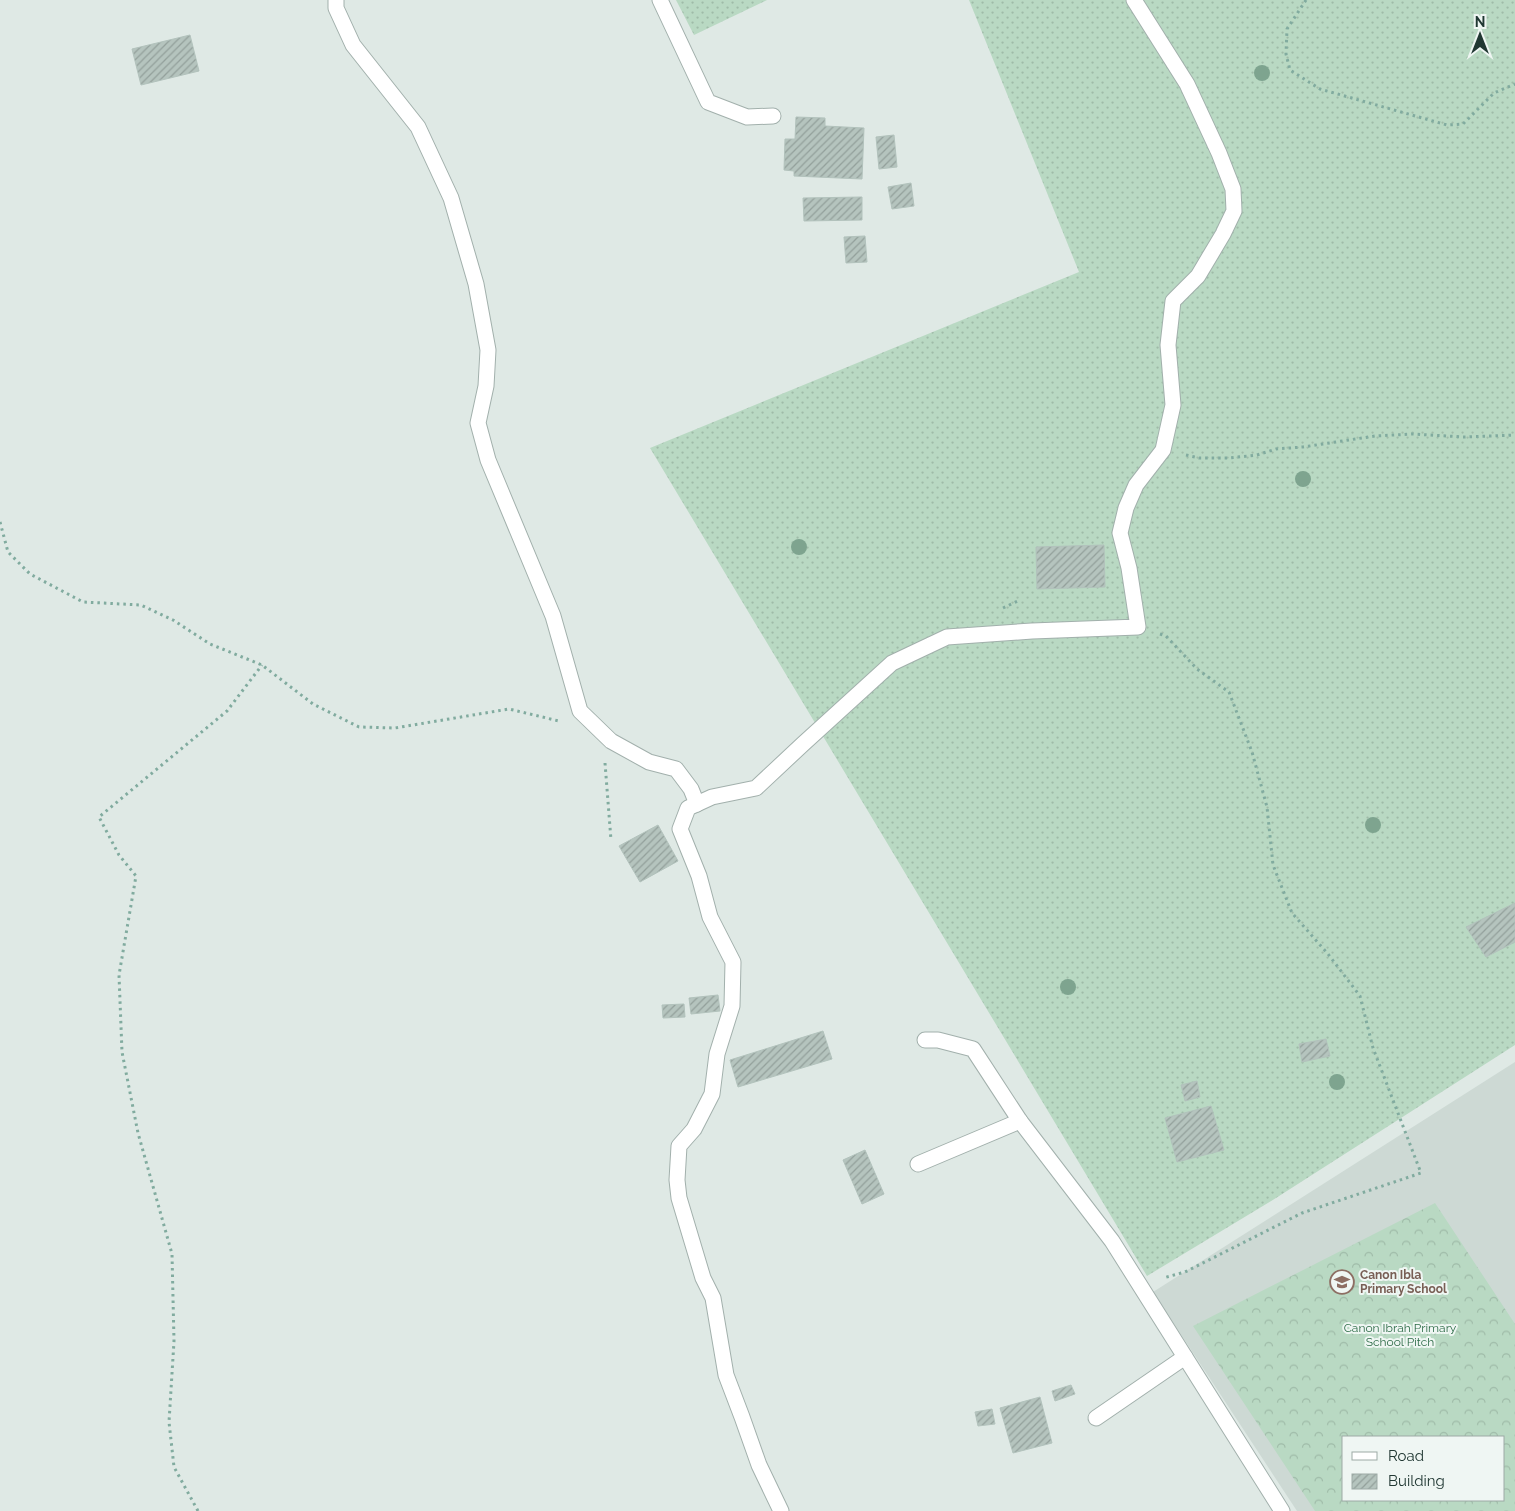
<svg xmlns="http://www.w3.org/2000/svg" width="1515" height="1511" font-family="Raleway,sans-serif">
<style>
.built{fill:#cdd9d4;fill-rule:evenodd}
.grass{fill:url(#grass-dots)}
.forest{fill:url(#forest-crowns);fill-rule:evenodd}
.building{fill:url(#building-hatch);stroke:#b2c2bc}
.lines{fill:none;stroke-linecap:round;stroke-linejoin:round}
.minor-casing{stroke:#a2b0ac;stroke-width:17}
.path{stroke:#81ab9f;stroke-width:3;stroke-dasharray:2.5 4;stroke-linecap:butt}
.minor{stroke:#fff;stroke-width:15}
.tree{fill:#7ea48f}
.labels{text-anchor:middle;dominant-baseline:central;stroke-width:4;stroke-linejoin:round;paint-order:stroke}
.education-label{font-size:12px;font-weight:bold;fill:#785e54;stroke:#eff6f3;text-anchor:start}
.park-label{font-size:12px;fill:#2e6c48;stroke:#eff6f3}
</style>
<defs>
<pattern id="grass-dots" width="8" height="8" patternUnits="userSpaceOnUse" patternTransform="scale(1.25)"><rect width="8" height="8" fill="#b9d9c3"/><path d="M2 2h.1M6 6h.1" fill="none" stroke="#9fbba8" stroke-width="1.8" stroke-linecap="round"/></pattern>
<pattern id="forest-crowns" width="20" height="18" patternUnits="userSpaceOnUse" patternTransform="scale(1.25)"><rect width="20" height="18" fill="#b9d9c3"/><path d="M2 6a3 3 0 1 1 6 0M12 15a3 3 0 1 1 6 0" fill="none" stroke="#9fbba8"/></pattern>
<pattern id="building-hatch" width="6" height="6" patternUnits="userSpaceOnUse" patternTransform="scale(1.25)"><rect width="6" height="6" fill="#b5c4be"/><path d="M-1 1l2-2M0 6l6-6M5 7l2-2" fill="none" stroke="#93a09b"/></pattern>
</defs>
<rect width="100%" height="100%" fill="#dfe9e5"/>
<path class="built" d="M1515 1062V1511H1297L1153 1292ZM1344 1437H1504V1500H1344Z"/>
<g class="grass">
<path d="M676 0H767L694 35Z"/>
<path d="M969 0H1515V1045L1276 1198 1147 1276 650 448 1079 272Z"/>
</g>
<path class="forest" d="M1435 1203 1515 1324V1511H1315L1193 1326ZM1344 1437H1504V1500H1344Z"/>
<g class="building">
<path d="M190 35 199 71 141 85 132 49Z"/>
<path d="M796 117 825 118V126L864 128 862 179 794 176V171L784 170 785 139H795Z"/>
<path d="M894 135 897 167 879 169 876 137Z"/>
<path d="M911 183 914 206 892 209 888 187Z"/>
<path d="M862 197V220L804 221 803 198Z"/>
<path d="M865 236 867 262 846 263 844 237Z"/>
<path d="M1104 545 1105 587 1037 589 1036 547Z"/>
<path d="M658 825 678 861 640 882 619 846Z"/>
<path d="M1515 903V942L1486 957 1466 927Z"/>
<path d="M718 995 720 1011 691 1014 689 998Z"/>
<path d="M684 1004 685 1017 663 1018 662 1005Z"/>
<path d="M823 1031 832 1059 738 1087 730 1060Z"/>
<path d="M1326 1039 1330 1056 1302 1062 1299 1044Z"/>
<path d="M1197 1081 1200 1097 1185 1101 1181 1085Z"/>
<path d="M1211 1106 1224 1150 1177 1162 1165 1118Z"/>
<path d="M865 1150 884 1194 862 1204 843 1160Z"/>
<path d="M1071 1385 1075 1394 1055 1401 1052 1391Z"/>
<path d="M1040 1397 1052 1443 1013 1453 1000 1408Z"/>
<path d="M992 1409 995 1424 978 1426 975 1412Z"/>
</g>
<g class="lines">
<g class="minor-casing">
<g id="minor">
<path d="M336 0V8L353 45 418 127 451 198 476 284 488 350 486 386 478 423 488 460 553 616 580 711 611 741 649 762 676 769 691 789 697 804"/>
<path d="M660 0 708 102 747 117 773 116"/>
<path d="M925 1040H938L973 1049 1020 1121 1112 1241 1282 1511"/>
<path d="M918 1164 1020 1121"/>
<path d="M1096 1418 1185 1357"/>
<path d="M781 1511 759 1465 742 1417 726 1375 713 1298 703 1278 679 1198 677 1180 679 1146 694 1129 712 1094 717 1054 732 1006 733 962 710 917 699 876 680 829 688 808 712 797 756 788 803 744 892 663 947 637 1032 631 1138 627 1129 568 1120 533 1126 508 1136 485 1163 450 1173 405 1168 345 1173 301 1198 276 1223 234 1234 211 1233 189 1219 153 1187 84 1134 0"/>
</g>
</g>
<g class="path">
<path d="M1306 0 1287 29 1286 54 1290 70 1320 89 1447 125 1463 124 1494 93 1515 84"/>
<path d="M1186 455 1199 458H1229L1257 455 1276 449 1303 447 1375 436 1413 434 1464 437 1515 435"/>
<path d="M0 522 8 552 30 574 83 602 141 605 173 620 210 644 262 665 313 704 359 727 395 728 509 709 559 721"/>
<path d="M1003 608 1020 600"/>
<path d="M1160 634 1166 636 1197 669 1229 692 1252 752 1267 807 1273 865 1292 913 1328 954 1360 996 1373 1048 1421 1173 1302 1213 1185 1272 1163 1278"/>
<path d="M605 763 611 840"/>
<path d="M198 1511 174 1467 169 1422 174 1341 172 1254 138 1133 122 1052 119 975 136 876 119 855 99 817 227 711 262 665"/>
</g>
<use href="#minor" class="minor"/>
</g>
<g class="tree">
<circle cx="1262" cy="73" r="8"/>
<circle cx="1303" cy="479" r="8"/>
<circle cx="799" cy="547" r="8"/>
<circle cx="1373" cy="825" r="8"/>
<circle cx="1068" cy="987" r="8"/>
<circle cx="1337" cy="1082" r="8"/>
</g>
<defs>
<g id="school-ring" transform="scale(1.25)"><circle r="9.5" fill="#eff6f3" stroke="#8d6e63" stroke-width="1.5"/><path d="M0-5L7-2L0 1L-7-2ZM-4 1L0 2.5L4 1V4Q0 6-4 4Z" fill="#8d6e63"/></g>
</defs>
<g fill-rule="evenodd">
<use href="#school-ring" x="1342" y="1282"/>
</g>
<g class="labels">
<g class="education-label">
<text x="1360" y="1275">Canon Ibla<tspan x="1360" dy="14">Primary School</tspan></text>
</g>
<g class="park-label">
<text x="1400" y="1328">Canon Ibrah Primary<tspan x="1400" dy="14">School Pitch</tspan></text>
</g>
</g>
<rect x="1342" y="1436" width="162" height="65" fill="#eff6f3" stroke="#9daaa6"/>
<rect x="1352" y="1452" width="25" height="8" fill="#ffffff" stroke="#9daaa6"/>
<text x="1388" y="1461" font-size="15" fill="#213833">Road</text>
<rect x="1352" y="1474" width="25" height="15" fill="url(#building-hatch)" stroke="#9daaa6"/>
<text x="1388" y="1486" font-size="15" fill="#213833">Building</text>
<g transform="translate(1480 35)" stroke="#eff6f3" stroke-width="4" paint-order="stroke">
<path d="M0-4L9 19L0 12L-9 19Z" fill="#213833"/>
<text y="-8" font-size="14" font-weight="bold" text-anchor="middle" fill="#213833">N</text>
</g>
</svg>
